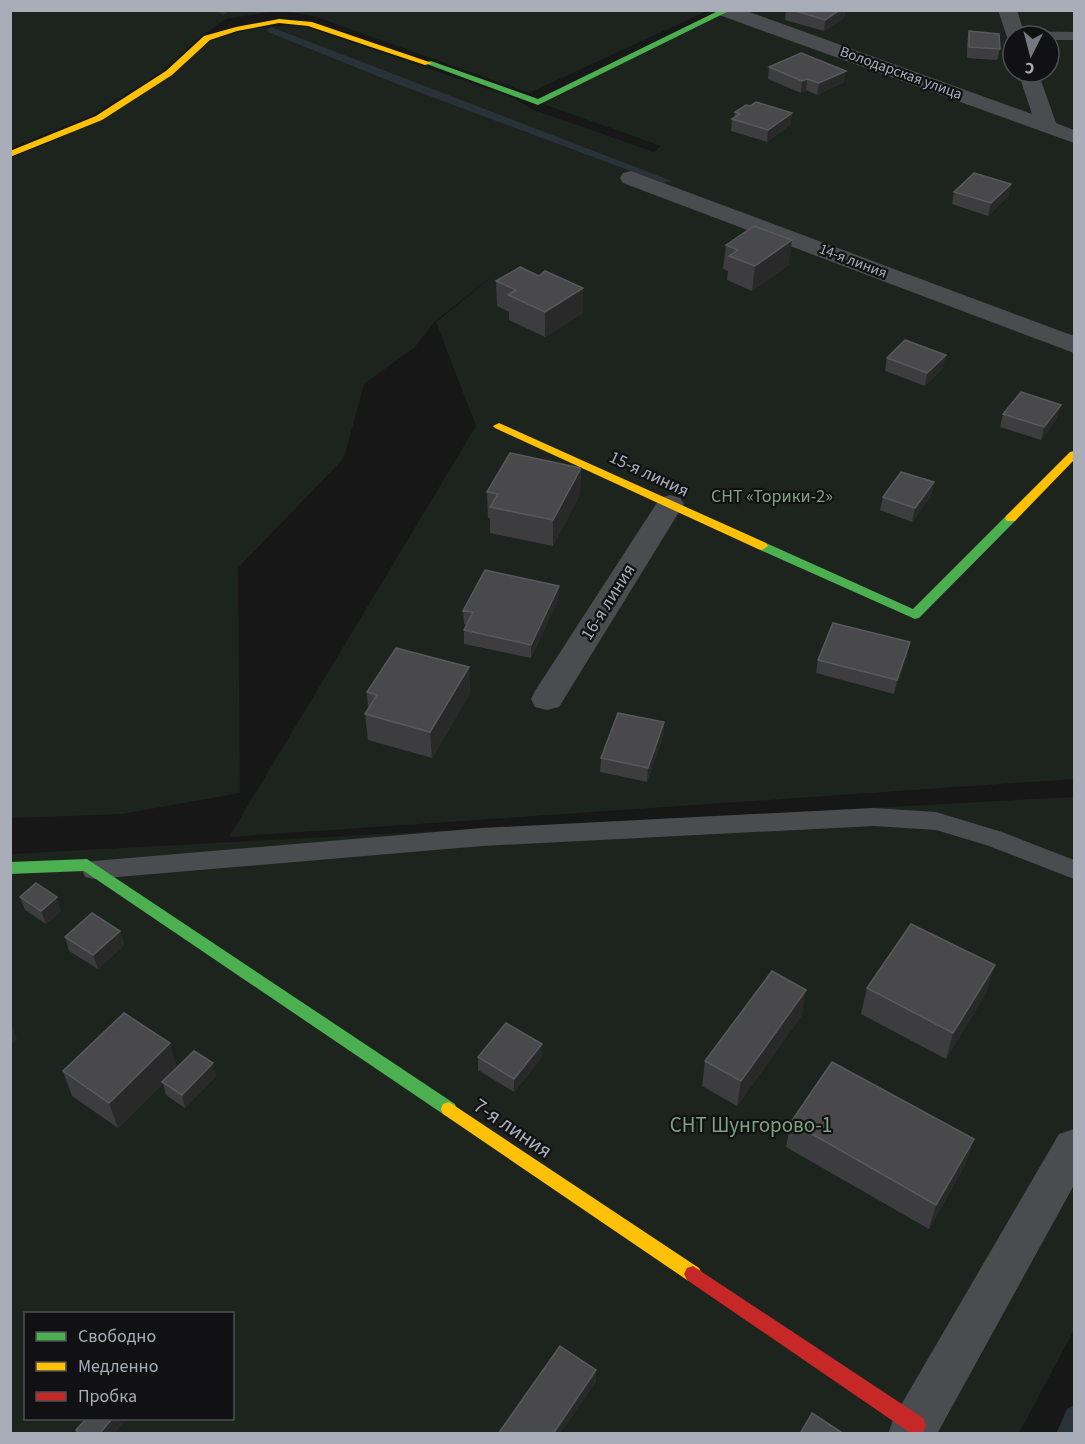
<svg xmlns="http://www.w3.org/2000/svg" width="1085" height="1444" font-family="'Source Sans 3',sans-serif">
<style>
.green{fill:#1d241e;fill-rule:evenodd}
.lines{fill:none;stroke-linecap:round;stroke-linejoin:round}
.stream{fill:#2a3239;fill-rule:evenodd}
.lane{fill:#4b4c50;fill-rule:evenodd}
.street{fill:#4b4c50;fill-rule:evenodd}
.fast{fill:#4caf50;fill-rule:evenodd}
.slow{fill:#ffc107;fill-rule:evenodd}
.jam{fill:#c62828;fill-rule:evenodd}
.wall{fill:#3d3d3f}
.shaded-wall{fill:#29292a}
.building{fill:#49494c;stroke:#58595d;stroke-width:1.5}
.labels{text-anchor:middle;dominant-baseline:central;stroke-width:4.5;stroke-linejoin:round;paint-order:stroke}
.far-street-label{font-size:15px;fill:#a8adb8;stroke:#111113}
.street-label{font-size:18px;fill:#a8adb8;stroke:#111113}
.park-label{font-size:18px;fill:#7fa381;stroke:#111113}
.near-park-label{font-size:21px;fill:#7fa381;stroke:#111113}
.near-street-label{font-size:21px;fill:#a8adb8;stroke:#111113}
</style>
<rect width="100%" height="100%" fill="#171717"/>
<g class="green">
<path d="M11 11H275L226 19 201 36 161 72 93 115 11 148Z"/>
<path d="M284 11 706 10 707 11 529 93 314 16Z"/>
<path d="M726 11H1074V779L229 837 476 426 436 322 499 271 434 322 415 347 364 384 344 458 238 568 240 793 122 814 11 818 10 158 61 138 213 40C246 29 271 23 306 27L512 97 534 110 654 152 661 146 538 102ZM1013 36H1049V72H1013Z"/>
<path d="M1074 797V1330L1019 1433H11L10 854ZM26 1314H232V1418H26Z"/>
</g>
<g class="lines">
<g class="stream">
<path d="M215 10H226L227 12 223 15Z"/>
<path d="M271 27 672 181 663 183 400 85 268 32 267 30Z"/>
<path d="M1074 1405V1434H1056L1067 1409Z"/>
</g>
<g class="lane">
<path d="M1015 31 1074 32V40H1049V36L1010 38 1008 35Z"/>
<path d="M874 808 936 812 1002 832 1074 860V879L986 845 936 830 874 826 482 846 94 879 85 877 82 870 85 863 94 861 482 828Z"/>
</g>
<g class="street">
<path d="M744 10 1032 114 1018 72H1038L1056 123 1074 130V143L719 15 716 11Z"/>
<path d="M998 10H1017L1025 36H1013V41L1008 40Z"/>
<path d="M631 171 1074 336V353L623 183 620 178 623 173Z"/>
<path d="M670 495 680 498 684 504 559 707 547 710 535 707 531 699 535 691 660 498Z"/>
<path d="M1074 1129V1185L937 1434H888L894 1417 1059 1134Z"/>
</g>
<g class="fast">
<path d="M720 10H731L538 105 424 63 431 61 538 99Z"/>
<path d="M1011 514 1015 515 1017 518 1015 521 919 618 915 619 758 549 756 546 762 542 766 543 913 609 1007 515Z"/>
<path d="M87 859 455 1104 457 1109 455 1114 449 1116 443 1114 84 871 10 874V862Z"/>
</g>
<g class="slow">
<path d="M279 19 312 22 432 63 425 65 308 26 279 23 237 31 210 40 172 75 102 120 10 157V151L96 116 166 71 204 36 236 27Z"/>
<path d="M499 423 766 543 768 546 762 550 758 549 495 428 493 426Z"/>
<path d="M1074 451V460L1015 521H1007L1005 518 1007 515 1070 452Z"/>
<path d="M449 1102 699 1268 702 1274 699 1280 693 1282 687 1280 443 1114 441 1109 443 1104Z"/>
</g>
<path class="jam" d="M693 1266 923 1418 926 1425 923 1432 919 1434 909 1432 687 1280 684 1274 687 1268Z"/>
</g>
<g class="wall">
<path d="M786 10H845L844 18 824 31 785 20Z"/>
<path d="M969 31 1000 49 997 60 967 58V43Z"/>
<path d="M769 67 844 82 817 95 806 90 801 93 768 79Z"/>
<path d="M735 112 792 113 790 125 767 142 731 131 732 119 734 118Z"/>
<path d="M1011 184 1008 196 988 216 952 204 954 192Z"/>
<path d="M726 245 789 265 752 291 727 280 728 271 723 269Z"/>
<path d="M539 276 583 288V313L545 337 509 320V312L497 306 496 281Z"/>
<path d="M887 358 943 368 925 386 885 371Z"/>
<path d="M1061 405 1057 418 1041 440 1000 427 1003 414Z"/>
<path d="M581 468 580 494 553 546 490 533V518H488L487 492Z"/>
<path d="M934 482 931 496 912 522 880 510 883 497Z"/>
<path d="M559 586 558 600 531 658 464 644V630L467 625 464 624 463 611Z"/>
<path d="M907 656 894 694 816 673 818 660Z"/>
<path d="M469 667 470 693 432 758 368 740 365 714 368 709 367 692Z"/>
<path d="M664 722 663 736 647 782 600 772 601 758Z"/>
<path d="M20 897 61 911 46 924 25 910Z"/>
<path d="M120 931 124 945 98 969 69 951 65 937Z"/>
<path d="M867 988 987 991 946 1059 861 1014Z"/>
<path d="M802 1015 737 1106 702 1086 705 1061Z"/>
<path d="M478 1057H542L514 1092 478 1070Z"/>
<path d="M176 1068 216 1076 185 1108 166 1095 163 1083 118 1128 72 1096 63 1071Z"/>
<path d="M791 1122 966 1163 929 1229 786 1147Z"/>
</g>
<g class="shaded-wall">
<path d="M840 10H845L844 18 824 31 825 20Z"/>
<path d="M846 71 844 82 817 95 819 83Z"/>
<path d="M807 79 806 90 801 93 802 81Z"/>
<path d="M792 113 790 125 767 142 768 130Z"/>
<path d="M1011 184 1008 196 988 216 991 203Z"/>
<path d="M792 240 789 265 752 291 755 266Z"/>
<path d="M583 288V313L545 337V312Z"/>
<path d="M946 355 943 368 925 386 927 373Z"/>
<path d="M1061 405 1057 418 1041 440 1044 427Z"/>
<path d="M581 468 580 494 553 546V520Z"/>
<path d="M934 482 931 496 912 522 915 508Z"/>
<path d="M559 586 558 600 531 658V645Z"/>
<path d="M910 642 907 656 894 694 897 680Z"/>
<path d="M469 667 470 693 432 758 430 732Z"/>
<path d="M664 722 663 736 647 782 648 768Z"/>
<path d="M57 897 61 911 46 924 41 911Z"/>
<path d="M120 931 124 945 98 969 93 955Z"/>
<path d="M995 965 987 991 946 1059 953 1033Z"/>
<path d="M806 990 802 1015 737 1106 741 1081Z"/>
<path d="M12 1026 17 1039 10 1045V1027Z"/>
<path d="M170 1043 177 1069 118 1128 109 1103Z"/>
<path d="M542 1044V1057L514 1092V1079Z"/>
<path d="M213 1063 216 1076 185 1108 182 1095Z"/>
<path d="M974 1139 966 1163 929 1229 936 1205Z"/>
<path d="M596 1370V1382L560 1434H553Z"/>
<path d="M112 1419H127L114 1434H99Z"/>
</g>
<g class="building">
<path d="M793 10H840L825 20Z"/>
<path d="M969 31 999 34 1000 49 969 47Z"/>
<path d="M801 53 846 71 819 83 807 79 802 81 769 67Z"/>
<path d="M756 102 792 113 768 130 732 119 740 114 735 112 746 105 750 106Z"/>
<path d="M974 173 1011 184 991 203 954 192Z"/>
<path d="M754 226 792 240 755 266 729 256 738 250 726 245Z"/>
<path d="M520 267 539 276 545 271 583 288 545 312 508 295 516 290 496 281Z"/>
<path d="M905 340 946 355 927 373 887 358Z"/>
<path d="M1021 392 1061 405 1044 427 1003 414Z"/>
<path d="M510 453 581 468 553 520 490 507 498 494 487 492Z"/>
<path d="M901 472 934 482 915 508 883 497Z"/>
<path d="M485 570 559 586 531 645 464 630 473 612 463 611Z"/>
<path d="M833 623 910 642 897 680 818 660Z"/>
<path d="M396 648 469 667 430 732 365 714 377 695 367 692Z"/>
<path d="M618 713 664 722 648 768 601 758Z"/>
<path d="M36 883 57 897 41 911 20 897Z"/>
<path d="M92 913 120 931 93 955 65 937Z"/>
<path d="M911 924 995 965 953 1033 867 988Z"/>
<path d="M772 971 806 990 741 1081 705 1061Z"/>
<path d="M124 1013 170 1043 109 1103 63 1071Z"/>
<path d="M506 1023 542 1044 514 1079 478 1057Z"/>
<path d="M194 1051 213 1063 182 1095 162 1082Z"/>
<path d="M832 1062 974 1139 936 1205 791 1122Z"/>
<path d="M560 1346 596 1370 553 1434H498Z"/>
<path d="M812 1413 844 1434H800Z"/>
<path d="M86 1419H112L99 1434H80L76 1430Z"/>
</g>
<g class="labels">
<g class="far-street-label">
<text transform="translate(901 73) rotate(20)">Володарская улица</text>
<text transform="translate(853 261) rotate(21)">14-я линия</text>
</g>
<g class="street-label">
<text transform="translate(649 474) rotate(25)">15-я линия</text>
<text transform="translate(608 602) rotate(-58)">16-я линия</text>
</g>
<g class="park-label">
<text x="772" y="496">СНТ «Торики-2»</text>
</g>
<g class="near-park-label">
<text x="751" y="1125">СНТ Шунгорово-1</text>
</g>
<g class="near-street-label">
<text transform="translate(513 1128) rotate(34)">7-я линия</text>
</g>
</g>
<rect width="1085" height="1444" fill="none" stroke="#a8adb8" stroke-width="24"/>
<rect x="24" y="1312" width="210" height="108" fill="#111113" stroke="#4d4f55" stroke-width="1.5"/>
<rect x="36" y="1332" width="30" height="9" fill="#4caf50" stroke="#4d4f55" stroke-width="1.5"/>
<text x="78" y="1342" font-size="18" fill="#a8adb8">Свободно</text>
<rect x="36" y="1362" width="30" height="9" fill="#ffc107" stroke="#4d4f55" stroke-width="1.5"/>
<text x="78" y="1372" font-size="18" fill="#a8adb8">Медленно</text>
<rect x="36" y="1392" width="30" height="9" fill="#c62828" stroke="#4d4f55" stroke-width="1.5"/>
<text x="78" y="1402" font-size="18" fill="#a8adb8">Пробка</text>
<g transform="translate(1031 54) rotate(186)"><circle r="28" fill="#111113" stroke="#4d4f55" stroke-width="1.5"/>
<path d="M0-4.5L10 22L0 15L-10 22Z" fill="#757880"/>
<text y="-9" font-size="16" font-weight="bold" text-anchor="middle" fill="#a8adb8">С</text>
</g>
</svg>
